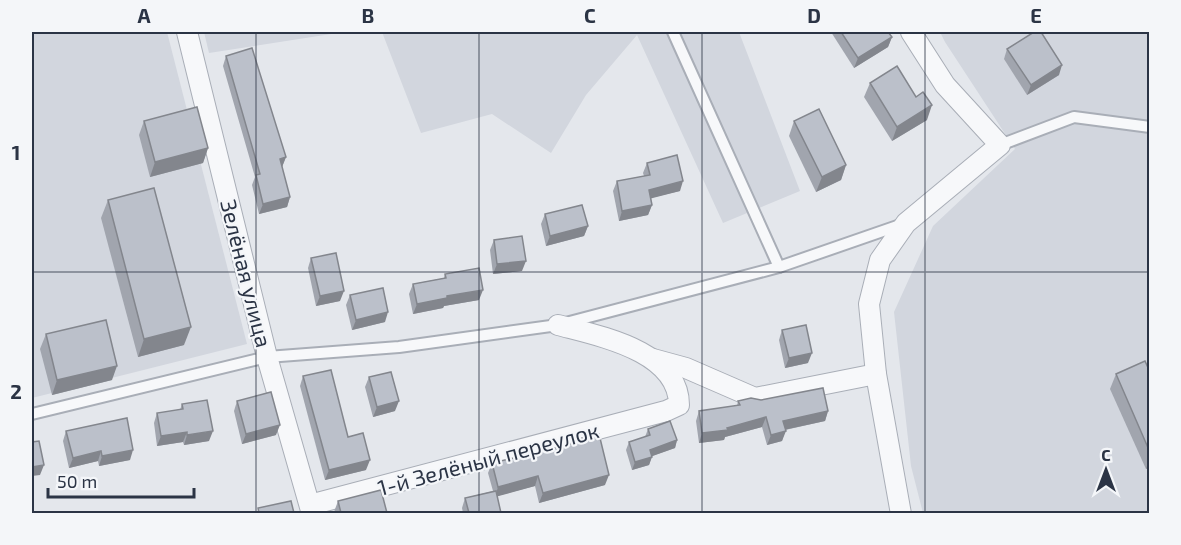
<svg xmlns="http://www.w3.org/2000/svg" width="1181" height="545" font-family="'Exo 2',sans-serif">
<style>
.built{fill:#d2d6de}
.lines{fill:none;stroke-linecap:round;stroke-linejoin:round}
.service-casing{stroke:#a9aeb7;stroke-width:14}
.minor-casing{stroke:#a9aeb7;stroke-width:22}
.service{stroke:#f7f8fa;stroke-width:10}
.minor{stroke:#f7f8fa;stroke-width:20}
.wall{fill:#a1a5ae}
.shaded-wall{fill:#83868d}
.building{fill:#bbc0ca;stroke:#83868d;stroke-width:1.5}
.grid{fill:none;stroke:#2b3445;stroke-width:1.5;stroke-opacity:0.55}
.labels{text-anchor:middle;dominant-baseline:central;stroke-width:4.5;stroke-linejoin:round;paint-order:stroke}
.street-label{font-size:22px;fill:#2b3445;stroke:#f4f6f9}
.neatline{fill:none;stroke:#2b3445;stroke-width:2}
.grid-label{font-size:20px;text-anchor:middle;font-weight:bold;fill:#2b3445}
</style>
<rect width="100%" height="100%" fill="#e4e7ec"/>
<g class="built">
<path d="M32 32H167L247 344 32 398Z"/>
<path d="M204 32H344L209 53Z"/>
<path d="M382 32H739L800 191 723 223 637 35 586 95 551 153 492 114 421 133Z"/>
<path d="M940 32H1149V513H923L911 466 894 312 933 226 1015 149 945 42Z"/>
</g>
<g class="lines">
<g class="service-casing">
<g id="service">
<path d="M673 32 779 267"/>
<path d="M1000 145 1074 117 1150 127"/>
<path d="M32 414 267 357 399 347 558 325 779 267 903 224"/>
</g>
</g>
<g class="minor-casing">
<g id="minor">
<path d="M187 32 267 357 312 514"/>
<path d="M653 359 686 368 755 398 876 374"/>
<path d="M310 505 666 411 679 405C679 351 599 336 558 325"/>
<path d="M901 514 876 374 869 304 880 260 906 223 1000 145 945 85 911 32"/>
</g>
</g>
<use href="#service" class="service"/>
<use href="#minor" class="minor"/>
</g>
<g class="wall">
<path d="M831 32H888L892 37 888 47 854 68Z"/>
<path d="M1007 49 1059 75 1027 95 1004 59Z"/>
<path d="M226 56 286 157 282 167 290 197 287 207 259 214 252 185 255 177 223 66Z"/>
<path d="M870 83 927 120 892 141 864 97Z"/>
<path d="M144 121 208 148 203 163 150 177 139 135Z"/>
<path d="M794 121 846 165 841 180 816 192 789 136Z"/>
<path d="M647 163 680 191 650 198 652 205 648 215 619 221 613 191 617 181 644 176 643 173Z"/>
<path d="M108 200 184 345 138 357 101 218Z"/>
<path d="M545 214 588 226 584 236 546 246 541 224Z"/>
<path d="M494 240 522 271 493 274 490 250Z"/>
<path d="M311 258 340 301 316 306 308 268Z"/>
<path d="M445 274 479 300 444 306 443 308 413 314 409 294 413 284 444 278Z"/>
<path d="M350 295 385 322 352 330 346 305Z"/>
<path d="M782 330 808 363 785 368 779 340Z"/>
<path d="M46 334 112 380 52 395 40 349Z"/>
<path d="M1149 370V467L1146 469 1110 389 1116 374Z"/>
<path d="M303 376 348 437 366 470 325 480 300 386Z"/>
<path d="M369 377 395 411 373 417 365 387Z"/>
<path d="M237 401 276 435 242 444 234 411Z"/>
<path d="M738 401 828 411 825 421 785 430 782 441 767 445 762 427 725 437 724 440 699 443 696 421 699 411 737 406Z"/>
<path d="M182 404 209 441 184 445 183 442 157 446 154 423 157 413 180 410Z"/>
<path d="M648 429 677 440 675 448 652 456 649 465 632 470 626 450 629 442 645 437Z"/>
<path d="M66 431 130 460 99 466 98 461 69 468 63 441Z"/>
<path d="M570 441 605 485 539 503 535 486 497 496 501 513H463L462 508 465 498 493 491 488 473 492 463 568 445Z"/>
<path d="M338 501 387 513H335L334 512Z"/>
</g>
<g class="shaded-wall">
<path d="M892 37 888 47 854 68 858 58Z"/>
<path d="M1062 65 1059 75 1027 95 1031 85Z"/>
<path d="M932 105 927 120 892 141 897 127Z"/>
<path d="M208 148 203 163 150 177 155 162Z"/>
<path d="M286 157 282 167 280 159Z"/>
<path d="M846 165 841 180 816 192 822 177Z"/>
<path d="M683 181 680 191 645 200 649 190Z"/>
<path d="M290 197 287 207 259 214 263 204Z"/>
<path d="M652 205 648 215 619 221 622 211Z"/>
<path d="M588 226 584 236 546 246 550 236Z"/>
<path d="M526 261 522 271 493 274 497 264Z"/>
<path d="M483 290 479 300 444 306 443 308 413 314 417 304 447 296Z"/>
<path d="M344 291 340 301 316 306 320 296Z"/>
<path d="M388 312 385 322 352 330 356 320Z"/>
<path d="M191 327 184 345 138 357 144 339Z"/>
<path d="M812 353 808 363 785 368 789 358Z"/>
<path d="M117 366 112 380 52 395 57 380Z"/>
<path d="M399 401 395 411 373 417 377 407Z"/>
<path d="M828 411 825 421 779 431 783 421Z"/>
<path d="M766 417 762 427 725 437 724 440 699 443 702 433 727 428Z"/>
<path d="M280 425 276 435 242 444 246 434Z"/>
<path d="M213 431 209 441 184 445 187 435Z"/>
<path d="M786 431 782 441 767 445 771 435Z"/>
<path d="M187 432 183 442 157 446 161 436Z"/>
<path d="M677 440 675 448 647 458 650 450Z"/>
<path d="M133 450 130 460 99 466 102 456Z"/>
<path d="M101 451 98 461 69 468 73 458Z"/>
<path d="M652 457 649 465 632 470 635 462Z"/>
<path d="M1149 459V467L1146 469Z"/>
<path d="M370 460 366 470 325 480 329 470Z"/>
<path d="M44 465 40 475 32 476V467Z"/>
<path d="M609 475 605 485 539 503 543 493Z"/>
<path d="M538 476 535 486 495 497 498 487Z"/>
</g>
<g class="building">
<path d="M841 32H888L892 37 858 58Z"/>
<path d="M1034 32H1041L1062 65 1031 85 1007 49Z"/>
<path d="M252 48 286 157 280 159 290 197 263 204 256 175 260 174 226 56Z"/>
<path d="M897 66 916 97 923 92 932 105 897 127 870 83Z"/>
<path d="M197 107 208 148 155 162 144 121Z"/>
<path d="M819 109 846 165 822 177 794 121Z"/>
<path d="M677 155 683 181 649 190 652 205 622 211 617 181 650 175 647 163Z"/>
<path d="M154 188 191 327 144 339 108 200Z"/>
<path d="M582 205 588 226 550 236 545 214Z"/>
<path d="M522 236 526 261 497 264 494 240Z"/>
<path d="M336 253 344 291 320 296 311 258Z"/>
<path d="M479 268 483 290 447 296V298L417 304 413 284 446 278 445 274Z"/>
<path d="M383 288 388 312 356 320 350 295Z"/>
<path d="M106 320 117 366 57 380 46 334Z"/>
<path d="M806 325 812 353 789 358 782 330Z"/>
<path d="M1145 361 1149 370V450L1116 374Z"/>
<path d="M331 370 348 437 363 433 370 460 329 470 303 376Z"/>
<path d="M391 372 399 401 377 407 369 377Z"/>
<path d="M823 388 828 411 783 421 786 431 771 435 766 417 727 428 728 430 702 433 699 411 740 405 738 401 751 398 761 400Z"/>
<path d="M271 392 280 425 246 434 237 401Z"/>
<path d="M207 400 213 431 187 435V432L161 436 157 413 183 409 182 404Z"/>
<path d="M127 418 133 450 102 456 101 451 73 458 66 431Z"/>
<path d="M670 421 677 440 650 450 652 457 635 462 629 442 650 435 648 429Z"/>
<path d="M599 434 609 475 543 493 538 476 498 487 492 463 571 444 570 441Z"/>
<path d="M39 441 44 465 32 467V442Z"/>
<path d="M381 490 387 513H341L338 501Z"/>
<path d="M496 491 501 513H469L465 498Z"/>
<path d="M291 501 294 513H259L258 508Z"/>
</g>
<path class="grid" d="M256 32V514M479 32V514M702 32V514M925 32V514M32 272H1150"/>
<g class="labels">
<g class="street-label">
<text transform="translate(247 273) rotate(76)">Зелёная улица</text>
<text transform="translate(488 458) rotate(-15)">1-й Зелёный переулок</text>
</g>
</g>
<rect width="1181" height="545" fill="none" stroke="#f4f6f9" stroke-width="66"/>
<g transform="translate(1106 470)" stroke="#f4f6f9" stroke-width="4.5" paint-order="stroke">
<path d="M0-4.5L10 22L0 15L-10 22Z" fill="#2b3445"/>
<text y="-9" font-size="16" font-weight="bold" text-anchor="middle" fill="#2b3445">С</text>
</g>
<path d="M48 488v9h146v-9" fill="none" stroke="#2b3445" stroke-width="3"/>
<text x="57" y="488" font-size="18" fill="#2b3445" stroke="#f4f6f9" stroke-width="4.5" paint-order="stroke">50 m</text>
<rect x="33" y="33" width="1115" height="479" class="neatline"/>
<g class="grid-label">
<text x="144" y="23">A</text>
<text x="368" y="23">B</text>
<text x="590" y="23">C</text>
<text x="814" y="23">D</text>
<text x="1036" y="23">E</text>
<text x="16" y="160">1</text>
<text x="16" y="399">2</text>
</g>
</svg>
